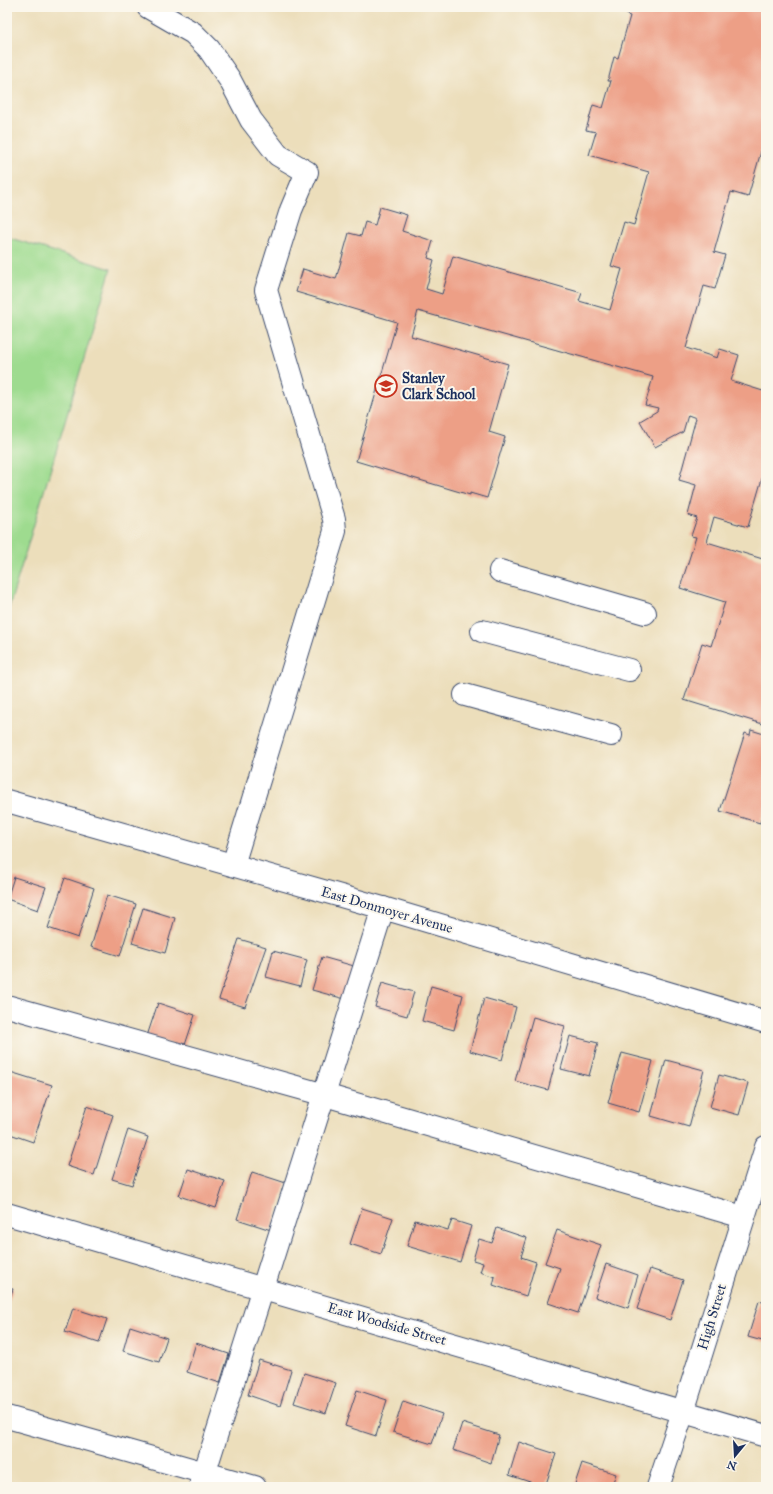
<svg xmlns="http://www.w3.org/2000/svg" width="773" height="1494" font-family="'IM FELL Great Primer',serif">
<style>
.green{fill:#9edb8f;stroke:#5c8576}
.building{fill:#ed9f86}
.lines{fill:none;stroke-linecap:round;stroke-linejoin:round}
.minor-casing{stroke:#3a496c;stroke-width:24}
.minor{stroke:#fff;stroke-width:22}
.labels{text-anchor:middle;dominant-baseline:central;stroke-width:4;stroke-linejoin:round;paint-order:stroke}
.poi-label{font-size:14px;font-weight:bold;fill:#1b2f5e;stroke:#fbf7ec;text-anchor:start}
.street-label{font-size:14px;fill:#1b2f5e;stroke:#fbf7ec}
</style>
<rect width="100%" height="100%" fill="#fbf7ec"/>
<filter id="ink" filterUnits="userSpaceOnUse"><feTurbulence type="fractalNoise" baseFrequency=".025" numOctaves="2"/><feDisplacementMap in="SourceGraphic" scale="8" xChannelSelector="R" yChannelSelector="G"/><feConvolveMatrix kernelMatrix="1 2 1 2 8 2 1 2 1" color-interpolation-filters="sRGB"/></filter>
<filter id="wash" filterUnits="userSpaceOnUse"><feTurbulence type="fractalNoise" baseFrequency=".012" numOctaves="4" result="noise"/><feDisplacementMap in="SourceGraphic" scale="16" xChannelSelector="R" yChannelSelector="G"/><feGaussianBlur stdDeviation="0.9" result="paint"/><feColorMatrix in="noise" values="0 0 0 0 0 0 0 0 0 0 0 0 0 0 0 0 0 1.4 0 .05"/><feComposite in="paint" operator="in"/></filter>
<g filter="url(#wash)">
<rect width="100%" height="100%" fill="#ecdebb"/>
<path class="green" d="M7 237 111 269 7 614Z"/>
<g id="blocks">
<g class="building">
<path d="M630 7H766V134L748 197 731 192 714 252 725 255 715 289 704 286 686 348 717 358 720 349 739 355 731 381 766 392V465L748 527 714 517 707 542 766 560V725L684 700 702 643 711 646 725 602 680 588 696 537 691 536 697 518 688 515 696 485 679 480 696 418 688 415 683 432 655 447 640 421 657 411 658 408 645 405 653 377 418 311 411 336 508 364 489 432 505 437 487 498 470 493V495L356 461 397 322 296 292 303 269 336 279 349 233 361 236 365 222 375 225 380 207 407 215 402 231 433 241 428 258 434 260 426 289 442 294 453 256 582 293 579 301 610 310 622 269 611 266 624 222 634 225 649 172 589 155 596 132 586 130 593 105 603 108 611 81H608L614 57 618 58 630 16 627 15Z"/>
<path d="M751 730 764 734 762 738 766 739V806L760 823 720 811 745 733 750 735Z"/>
<path d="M14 877 46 887 38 910 7 899Z"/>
<path d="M65 878 94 888 78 938 48 928Z"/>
<path d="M107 895 136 904 120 956 91 947Z"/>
<path d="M143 908 175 918 165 953 132 943Z"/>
<path d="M239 939 266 947 245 1007 219 999Z"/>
<path d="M273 951 307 960 300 986 266 977Z"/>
<path d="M322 957 354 966 345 999 312 990Z"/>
<path d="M382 983 414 992 407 1016 375 1007Z"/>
<path d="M431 986 463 995 454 1030 422 1021Z"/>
<path d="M484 998 516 1007 502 1060 470 1051Z"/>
<path d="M158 1003 195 1015 184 1048 147 1036Z"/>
<path d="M533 1017 565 1026 548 1090 515 1081Z"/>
<path d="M570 1036 598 1043 589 1076 561 1069Z"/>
<path d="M622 1053 653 1061 639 1112 608 1103Z"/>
<path d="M666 1060 704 1070 689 1127 651 1116Z"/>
<path d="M7 1071 52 1085 33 1142 7 1133Z"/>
<path d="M719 1075 748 1083 739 1115 710 1107Z"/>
<path d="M87 1106 113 1115 94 1175 67 1166Z"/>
<path d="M128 1130 148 1137 132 1185 112 1179Z"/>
<path d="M188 1169 225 1181 216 1208 179 1196Z"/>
<path d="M252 1172 286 1183 271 1230 237 1219Z"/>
<path d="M362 1208 393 1218 381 1254 350 1244Z"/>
<path d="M415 1220 448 1230 452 1220 471 1226 460 1262 407 1246Z"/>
<path d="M497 1228 527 1238 521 1257 536 1262 526 1296 493 1285 495 1277 480 1272 483 1263 473 1260 479 1239 492 1243Z"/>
<path d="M557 1230 601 1245 578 1313 548 1303 560 1268 545 1263Z"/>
<path d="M606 1264 638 1275 628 1308 595 1297Z"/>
<path d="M650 1269 683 1280 670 1320 637 1309Z"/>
<path d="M7 1287 13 1289 7 1306Z"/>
<path d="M759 1301 766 1303V1342L748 1337Z"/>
<path d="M73 1308 107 1319 99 1343 65 1332Z"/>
<path d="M130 1326 167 1338 159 1362 123 1351Z"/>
<path d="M196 1343 229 1354 220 1383 187 1372Z"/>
<path d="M259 1360 291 1370 280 1406 248 1395Z"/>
<path d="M304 1373 336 1383 326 1413 294 1403Z"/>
<path d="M357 1390 387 1400 376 1436 345 1426Z"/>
<path d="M403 1401 442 1414 432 1444 393 1432Z"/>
<path d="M462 1423 499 1435 491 1463 453 1450Z"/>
<path d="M519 1442 556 1454 545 1487 509 1475Z"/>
<path d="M582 1463 616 1474 611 1487H574Z"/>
</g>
</g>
</g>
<g filter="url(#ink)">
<use href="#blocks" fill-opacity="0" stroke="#3a496c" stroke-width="1"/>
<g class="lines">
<g class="minor-casing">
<g id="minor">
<path d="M148 7 193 33 209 49 230 80 251 120 278 155 307 172 291 210 266 290 334 519 335 531 233 865"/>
<path d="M500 571 645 613"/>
<path d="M482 631 629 670"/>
<path d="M465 695 611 735"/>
<path d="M7 801 383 908 766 1022"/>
<path d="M7 1006 325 1095 743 1217"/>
<path d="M7 1214 766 1436"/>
<path d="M7 1417 255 1487"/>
<path d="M200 1487 383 908"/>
<path d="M658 1487 683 1412 766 1147"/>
</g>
</g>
<use href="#minor" class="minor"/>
</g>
</g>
<defs>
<g id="school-ring" transform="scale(1.15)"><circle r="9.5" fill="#fbf7ec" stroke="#c8321e" stroke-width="1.5"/><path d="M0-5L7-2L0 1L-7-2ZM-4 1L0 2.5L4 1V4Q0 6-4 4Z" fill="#c8321e"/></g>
</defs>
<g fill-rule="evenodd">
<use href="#school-ring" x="386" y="386"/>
</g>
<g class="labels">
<g class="poi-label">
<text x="402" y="378">Stanley<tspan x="402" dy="16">Clark School</tspan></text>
</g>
<g class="street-label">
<text transform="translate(387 910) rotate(16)">East Donmoyer Avenue</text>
<text transform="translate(712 1317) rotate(-73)">High Street</text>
<text transform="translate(387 1324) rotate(16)">East Woodside Street</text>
</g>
</g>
<rect width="773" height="1494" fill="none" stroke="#fbf7ec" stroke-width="24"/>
<g transform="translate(735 1456) rotate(198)" stroke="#fbf7ec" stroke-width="3" paint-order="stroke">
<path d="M0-3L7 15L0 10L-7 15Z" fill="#1b2f5e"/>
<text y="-6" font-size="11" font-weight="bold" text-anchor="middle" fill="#1b2f5e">N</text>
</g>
</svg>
